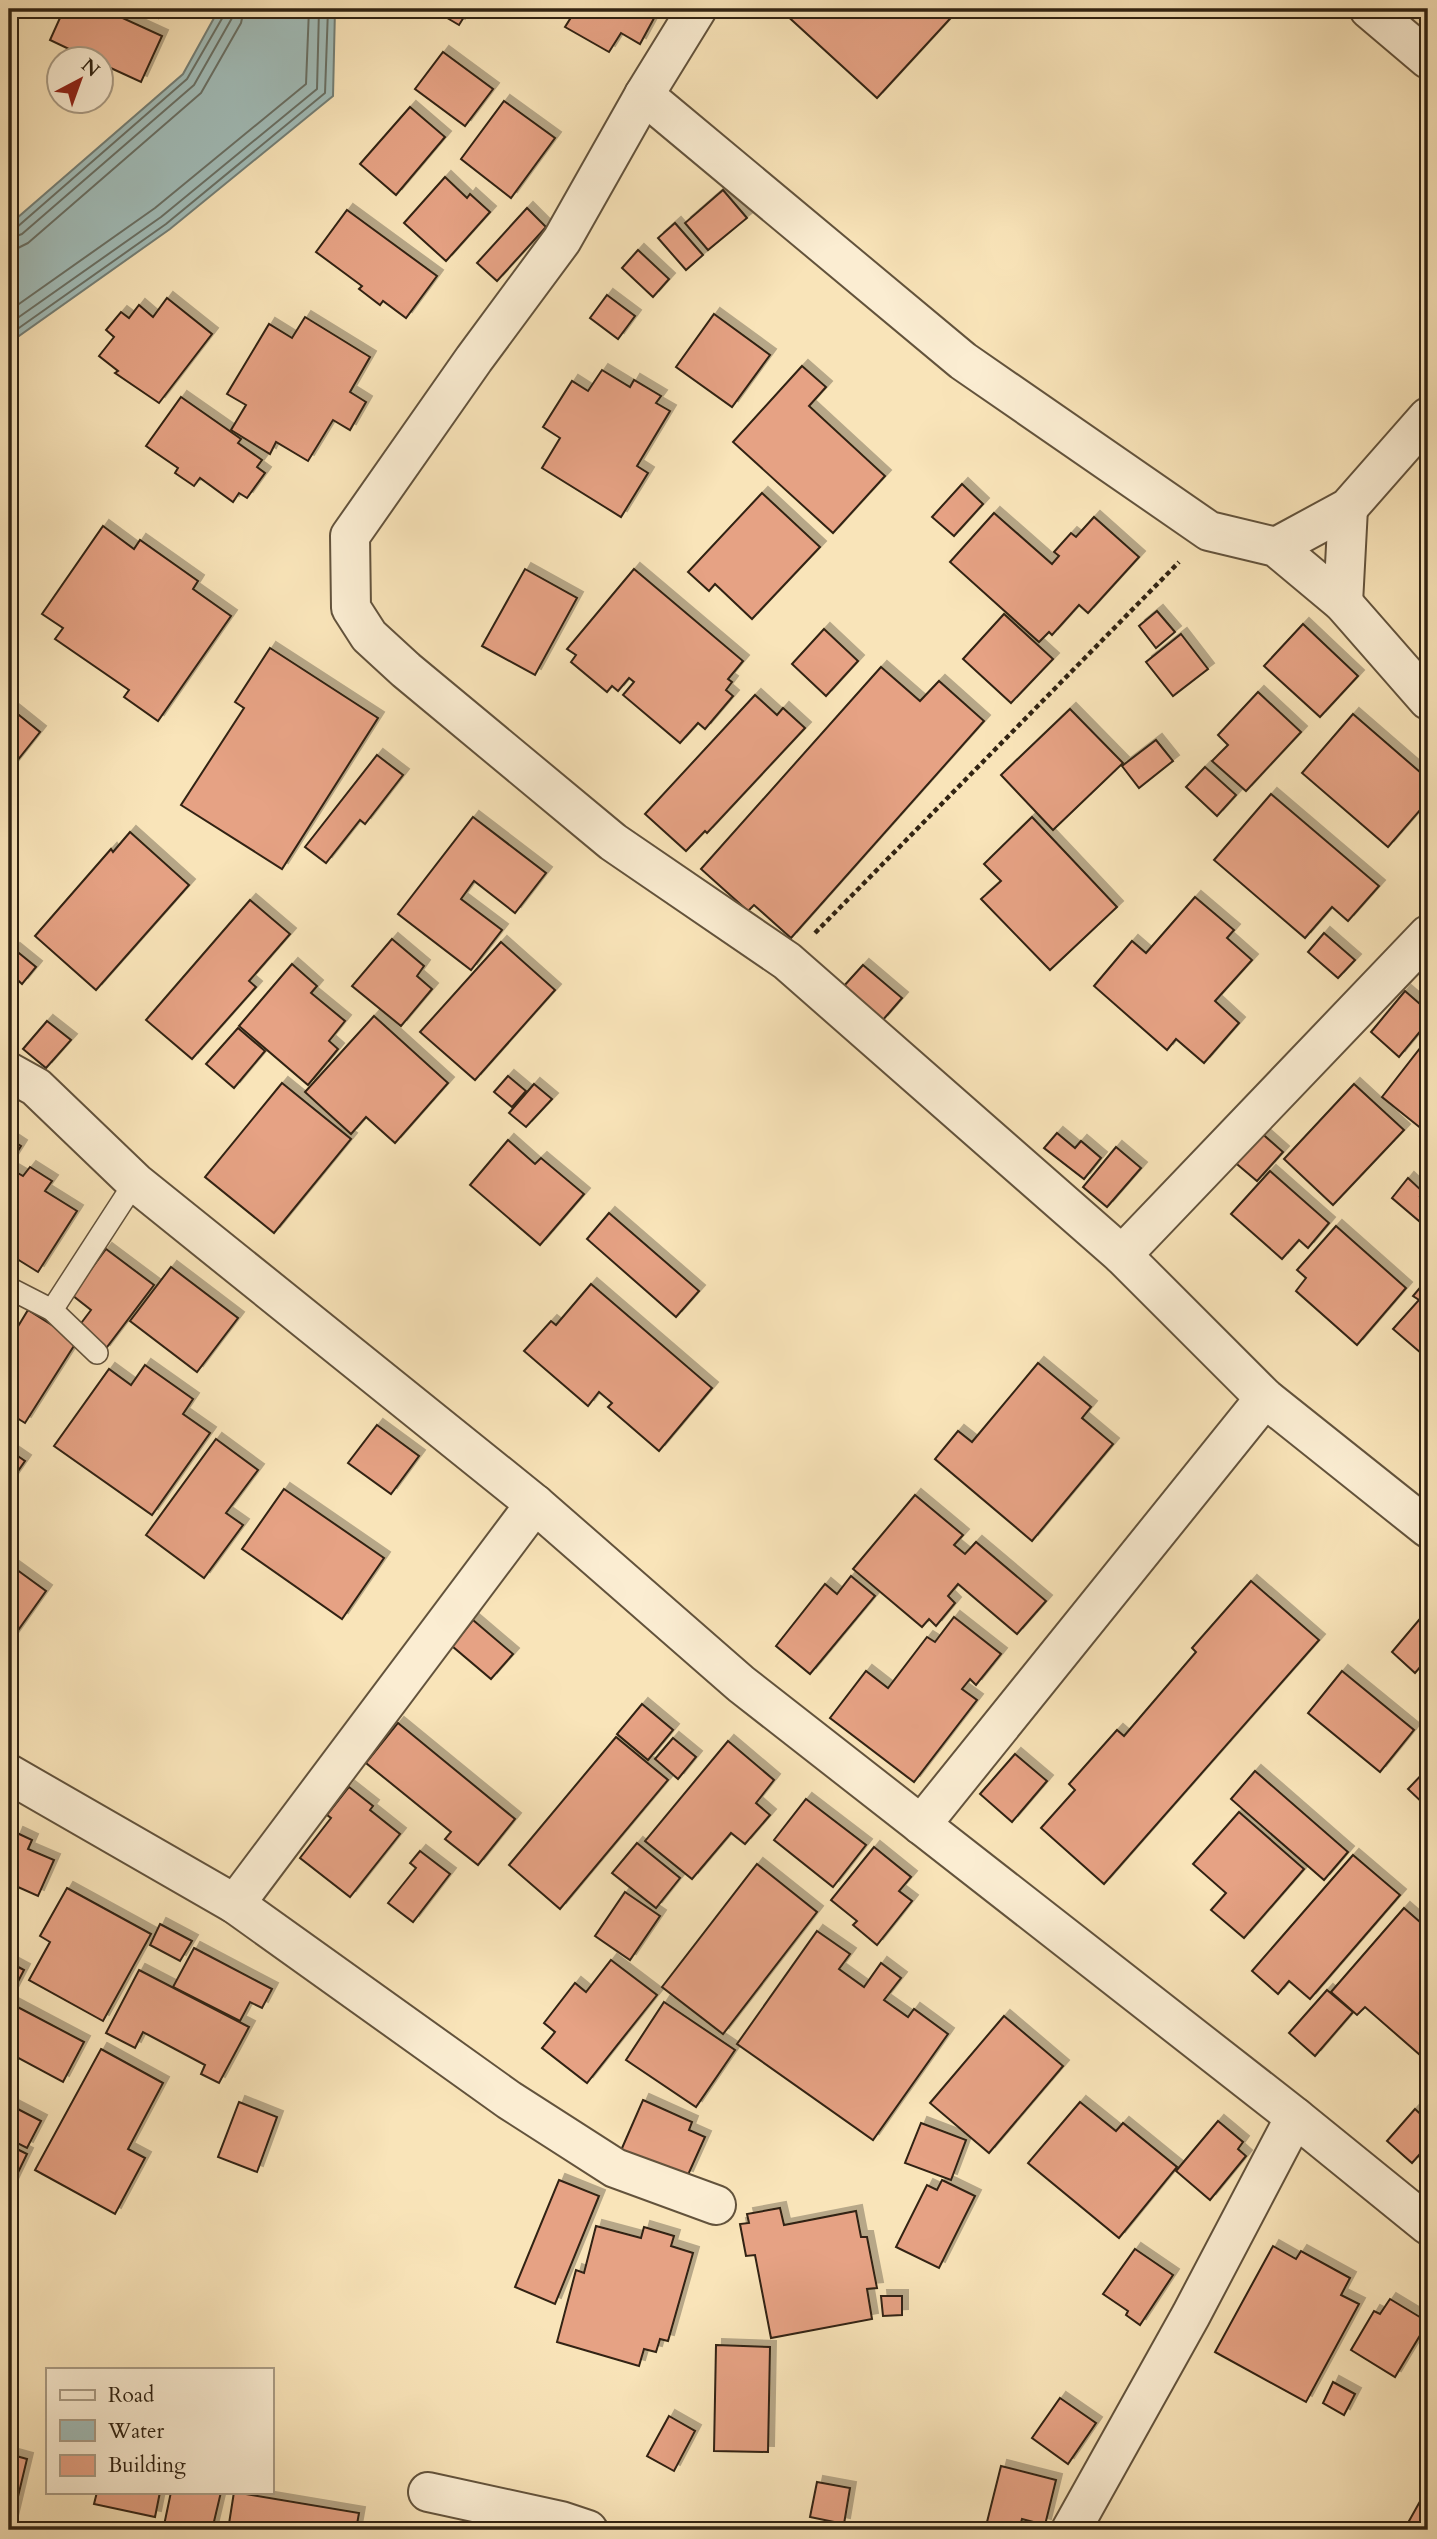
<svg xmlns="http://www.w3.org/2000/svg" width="1437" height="2539" font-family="Cardo,serif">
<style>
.water{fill:#a1bcb8;stroke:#747f76;stroke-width:2}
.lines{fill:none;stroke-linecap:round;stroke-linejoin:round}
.shore{stroke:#697065;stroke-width:2}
.building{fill:#e6a284;stroke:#312312;stroke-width:2;filter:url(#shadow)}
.lane-casing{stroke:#63533c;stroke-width:24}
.street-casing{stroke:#63533c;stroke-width:42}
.path{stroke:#312312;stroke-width:4.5;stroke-dasharray:5 3.5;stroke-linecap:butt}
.lane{stroke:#fbedd2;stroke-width:21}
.street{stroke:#fbedd2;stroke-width:38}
</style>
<defs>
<filter id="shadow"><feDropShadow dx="6" dy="-6" stdDeviation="0" flood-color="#0004"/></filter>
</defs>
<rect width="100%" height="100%" fill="#f9e4b9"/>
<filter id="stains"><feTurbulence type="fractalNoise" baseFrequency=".00286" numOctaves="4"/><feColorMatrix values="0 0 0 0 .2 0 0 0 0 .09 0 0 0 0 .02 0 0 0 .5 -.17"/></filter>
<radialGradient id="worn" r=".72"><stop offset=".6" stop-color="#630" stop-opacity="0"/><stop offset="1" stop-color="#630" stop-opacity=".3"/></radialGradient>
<path class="water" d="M219 9H335L333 96 170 229 9 343V225L183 74Z"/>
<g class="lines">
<g class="shore">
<path d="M9 230 16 228 187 79 224 15 225 9"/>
<path d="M9 239 22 234 194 85 232 18 234 9"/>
<path d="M9 249 18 248 28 243 201 93 241 23 244 9"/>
<path d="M9 311 155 208 306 84 309 9"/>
<path d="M9 324 161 217 317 89 319 9"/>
<path d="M9 335 166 224 325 93 328 9"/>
</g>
</g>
<g class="building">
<path d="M64 9H103L162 36 141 82 102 64V60H92L50 40Z"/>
<path d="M133 9H161L158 18Z"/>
<path d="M432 9H469L459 25Z"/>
<path d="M552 9H659L640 44 621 33 609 52 565 27 570 19Z"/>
<path d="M787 9H959L877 98 783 12Z"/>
<path d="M443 52 493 89 465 126 415 89Z"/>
<path d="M504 101 555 138 511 198 461 159Z"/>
<path d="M410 107 445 137 396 195 360 164Z"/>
<path d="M445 177 467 198 470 194 490 212 446 261 404 223Z"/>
<path d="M723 190 747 218 708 250 685 223Z"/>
<path d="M527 208 546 227 497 281 477 263Z"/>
<path d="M347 210 437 276 406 318 383 301 380 305 359 289 362 286 316 252Z"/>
<path d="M675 223 703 255 686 270 658 238Z"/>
<path d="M638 250 669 279 653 297 622 268Z"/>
<path d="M607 295 635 316 618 339 590 318Z"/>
<path d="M167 298 212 334 159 403 115 373 118 371 99 356 114 337 106 330 121 312 129 318 139 305 153 317Z"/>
<path d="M714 314 770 355 732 407 676 367Z"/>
<path d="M305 317 370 357 350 392 366 402 350 430 333 420 308 461 276 442 270 454 231 430 246 405 227 394 269 324 292 338Z"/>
<path d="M802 366 826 387 809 406 885 476 833 533 733 442Z"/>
<path d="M602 370 630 387 634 380 661 396 656 403 670 411 637 466 648 473 621 517 542 468 560 438 543 427 572 381 588 391Z"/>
<path d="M181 397 241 439 238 443 262 460 257 467 265 473 247 498 239 493 233 502 200 478 194 486 175 473 178 468 146 446Z"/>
<path d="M962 484 983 504 954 536 932 517Z"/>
<path d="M762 493 820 547 752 619 715 584 709 591 688 572Z"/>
<path d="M994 513 1052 564 1059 556 1054 552 1071 533 1076 537 1094 517 1139 557 1088 613 1079 605 1052 635 1049 632 1039 642 950 562Z"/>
<path d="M103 526 134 549 140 540 198 581 193 589 231 616 158 721 124 697 129 690 55 639 63 628 42 614Z"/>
<path d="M525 569 577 598 535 675 482 646Z"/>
<path d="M634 569 743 661 728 679 732 682 726 690 733 696 705 729 698 723 680 743 623 695 634 682 629 678 618 691 612 686 607 692 571 662 576 655 567 649Z"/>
<path d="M1157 611 1175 632 1156 648 1139 626Z"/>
<path d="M1004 614 1053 659 1011 703 963 659Z"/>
<path d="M1303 624 1358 676 1320 717 1264 666Z"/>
<path d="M824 629 858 661 826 696 792 664Z"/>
<path d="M1181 634 1208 669 1173 696 1146 662Z"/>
<path d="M270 648 378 718 282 869 181 805 244 708 235 702Z"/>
<path d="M881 667 920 701 939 681 984 721 791 938 754 905 748 911 701 869Z"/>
<path d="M1258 692 1301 732 1246 791 1212 761 1228 745 1218 735Z"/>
<path d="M755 695 777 715 783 708 805 728 707 833 705 831 686 851 645 814Z"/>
<path d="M9 707 40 732 9 771Z"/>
<path d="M1070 709 1123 763 1053 830 1001 775Z"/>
<path d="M1353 714 1428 779V801L1388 847 1302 773Z"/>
<path d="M1156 740 1173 761 1139 788 1122 766Z"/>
<path d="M377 755 403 775 365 824 360 820 326 863 305 847Z"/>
<path d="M1205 767 1236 795 1217 816 1186 787Z"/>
<path d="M1271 794 1379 886 1348 921 1332 907 1305 938 1214 860Z"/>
<path d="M473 817 546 873 515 913 474 881 461 899 502 930 471 970 398 914Z"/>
<path d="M1032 817 1117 907 1050 970 981 899 1001 881 984 864Z"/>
<path d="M130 832 189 885 96 990 35 936 111 849 113 852Z"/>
<path d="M1195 897 1234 930 1227 938 1252 960 1215 1001 1239 1023 1204 1063 1176 1039 1167 1050 1094 986 1132 941 1146 953Z"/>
<path d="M250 900 290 934 249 981 256 987 192 1059 146 1020Z"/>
<path d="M1324 933 1355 960 1338 978 1308 952Z"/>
<path d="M392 939 424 966 417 976 432 989 401 1026 352 986Z"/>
<path d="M501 942 555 990 475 1080 420 1032Z"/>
<path d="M14 949 36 967 22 984 9 972V956Z"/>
<path d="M292 964 317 986 311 993 345 1021 329 1041 338 1049 308 1085 239 1026Z"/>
<path d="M863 965 902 998 882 1021 843 987Z"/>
<path d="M1405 991 1428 1011V1022L1399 1057 1371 1032Z"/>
<path d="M374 1016 448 1083 395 1143 366 1117 351 1134 305 1092Z"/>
<path d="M47 1021 71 1040 46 1068 23 1049Z"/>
<path d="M238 1028 265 1051 234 1088 206 1064Z"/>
<path d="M1428 1038V1134L1382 1097Z"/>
<path d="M508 1076 526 1091 512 1107 494 1092Z"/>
<path d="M282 1083 351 1139 274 1233 205 1177Z"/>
<path d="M534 1084 552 1099 526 1127 509 1113Z"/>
<path d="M1354 1084 1404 1130 1333 1205 1284 1159Z"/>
<path d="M1258 1130 1283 1152 1257 1181 1232 1160Z"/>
<path d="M1057 1133 1075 1148 1081 1141 1101 1158 1084 1179 1044 1148Z"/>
<path d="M9 1138 21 1146 9 1165Z"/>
<path d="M508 1140 535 1164 541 1158 584 1194 540 1245 470 1185Z"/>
<path d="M1116 1147 1141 1168 1107 1207 1083 1187Z"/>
<path d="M30 1167 52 1181 45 1191 77 1211 38 1272 9 1254V1168L23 1176Z"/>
<path d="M1270 1171 1329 1223 1308 1248 1299 1240 1282 1259 1231 1214Z"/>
<path d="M1408 1178 1423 1192 1420 1196 1428 1203V1210L1419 1221 1392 1198Z"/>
<path d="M609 1213 699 1291 676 1317 587 1239Z"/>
<path d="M1336 1226 1406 1288 1357 1345 1296 1291 1306 1278 1297 1270Z"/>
<path d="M106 1249 154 1285 104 1351 76 1330 91 1310 72 1295Z"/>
<path d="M171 1267 238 1318 197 1372 130 1321Z"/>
<path d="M1428 1278V1359L1393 1329 1419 1300 1413 1296Z"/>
<path d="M591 1284 712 1388 659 1451 608 1407 612 1403 599 1392 588 1406 524 1351 551 1321 556 1325Z"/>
<path d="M28 1310 77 1341 25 1423 9 1413V1330L14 1333Z"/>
<path d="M1038 1363 1091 1407 1082 1418 1113 1444 1032 1541 935 1459 958 1431 972 1442Z"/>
<path d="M145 1365 193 1399 183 1414 210 1433 152 1515 54 1446 109 1369 131 1385Z"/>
<path d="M377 1425 419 1456 391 1494 348 1463Z"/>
<path d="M216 1439 258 1470 226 1513 243 1525 204 1578 146 1535Z"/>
<path d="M9 1450 25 1461 9 1484Z"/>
<path d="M284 1489 384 1558 342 1619 242 1549Z"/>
<path d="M915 1495 963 1535 954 1545 965 1554 976 1542 1046 1601 1017 1634 958 1584 948 1596 955 1603 936 1626 929 1619 922 1627 853 1569Z"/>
<path d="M9 1564 46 1591 9 1643Z"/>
<path d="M851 1576 875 1596 810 1674 776 1646 825 1584 837 1594Z"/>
<path d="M1251 1581 1319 1640 1104 1884 1041 1828 1075 1790 1069 1784 1117 1730 1124 1736 1196 1652 1192 1648Z"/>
<path d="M1424 1614 1428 1618V1658L1415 1673 1392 1652Z"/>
<path d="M954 1617 1001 1654 976 1685 970 1679 962 1689 977 1700 914 1782 830 1718 866 1671 888 1688 927 1637 935 1642Z"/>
<path d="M473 1620 513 1654 491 1679 452 1646Z"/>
<path d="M1342 1671 1414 1730 1380 1772 1308 1713Z"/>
<path d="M642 1704 673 1730 648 1760 617 1734Z"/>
<path d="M398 1723 515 1819 478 1865 445 1839 451 1832 366 1763Z"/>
<path d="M616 1737 668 1780 560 1909 509 1865Z"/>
<path d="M673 1738 696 1757 678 1779 655 1759Z"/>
<path d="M728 1741 774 1780 756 1803 770 1815 745 1844 731 1833 692 1879 645 1841Z"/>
<path d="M1015 1754 1047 1781 1012 1822 980 1794Z"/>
<path d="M1428 1768V1808L1408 1789Z"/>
<path d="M1255 1771 1348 1852 1324 1880 1231 1799Z"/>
<path d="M349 1787 373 1806 370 1810 400 1834 350 1897 300 1858 331 1818 327 1815Z"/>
<path d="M806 1799 866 1845 833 1887 774 1840Z"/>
<path d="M1239 1812 1304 1869 1244 1938 1211 1910 1226 1893 1193 1864Z"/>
<path d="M17 1833 32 1840 28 1849 54 1860 38 1896 9 1883V1852Z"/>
<path d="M637 1843 680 1878 656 1908 612 1873Z"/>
<path d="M874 1847 911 1877 899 1891 912 1901 877 1945 853 1925 857 1921 831 1900Z"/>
<path d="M420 1851 450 1874 413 1922 388 1903 416 1868 410 1863Z"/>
<path d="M1353 1855 1400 1895 1310 1999 1289 1981 1278 1994 1252 1971Z"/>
<path d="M757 1864 817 1912 723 2034 662 1987Z"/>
<path d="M67 1888 151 1934 103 2021 29 1980 50 1942 40 1936Z"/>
<path d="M625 1892 660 1916 630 1960 595 1936Z"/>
<path d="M1404 1908 1428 1929V2062L1365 2007 1357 2015 1331 1992Z"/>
<path d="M160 1924 192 1941 180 1961 150 1945Z"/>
<path d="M817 1931 850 1954 839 1969 864 1987 881 1963 901 1978 884 2000 908 2017 914 2009 948 2034 873 2140 737 2044Z"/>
<path d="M194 1948 272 1989 262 2008 250 2002 240 2021 173 1987Z"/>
<path d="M611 1960 657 1995 587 2083 542 2048 555 2032 544 2023 575 1983 586 1992Z"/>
<path d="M9 1962 24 1970 9 1999Z"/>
<path d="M139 1970 249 2027 219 2083 201 2074 205 2065 143 2032 135 2048 106 2033Z"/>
<path d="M1327 1990 1353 2012 1315 2056 1289 2033Z"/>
<path d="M664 2002 735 2050 696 2107 626 2060Z"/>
<path d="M10 2003 84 2042 63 2082 9 2053Z"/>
<path d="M1004 2016 1063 2066 989 2153 930 2103Z"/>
<path d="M101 2049 163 2083 128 2149 145 2158 115 2214 35 2170Z"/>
<path d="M643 2100 692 2122 689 2130 705 2137 687 2177 619 2155Z"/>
<path d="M239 2102 277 2117 257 2172 218 2157Z"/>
<path d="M1080 2102 1116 2131 1123 2123 1177 2167 1119 2238 1028 2163Z"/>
<path d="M10 2105 41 2121 27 2148 9 2139Z"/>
<path d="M1415 2109 1428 2121V2145L1412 2163 1387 2141Z"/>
<path d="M1218 2121 1243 2142 1238 2149 1246 2156 1210 2200 1176 2171Z"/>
<path d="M921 2123 966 2140 951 2180 905 2163Z"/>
<path d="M9 2145 27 2154 9 2191Z"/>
<path d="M559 2180 599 2196 555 2304 515 2287Z"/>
<path d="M942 2180 975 2196 939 2268 896 2247 927 2185 937 2190Z"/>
<path d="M780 2208 784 2225 856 2211 861 2237H867L877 2288 867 2289 872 2319 771 2338 755 2255 746 2256 740 2224 749 2223 747 2214Z"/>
<path d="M596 2226 641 2238 644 2227 674 2236 671 2246 693 2253 668 2341 660 2339 656 2352 644 2349 639 2366 557 2342 576 2270 584 2273Z"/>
<path d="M1273 2246 1296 2259 1301 2251 1350 2278 1341 2295 1359 2304 1306 2402 1215 2352Z"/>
<path d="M1135 2249 1173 2275 1140 2325 1126 2315 1128 2311 1103 2294Z"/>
<path d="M881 2296H902V2315L883 2316Z"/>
<path d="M1390 2299 1428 2322 1395 2377 1351 2350 1374 2311 1380 2314Z"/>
<path d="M716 2345 770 2347 768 2452 714 2451Z"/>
<path d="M1333 2382 1355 2394 1344 2415 1323 2403Z"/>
<path d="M1060 2398 1096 2423 1068 2464 1032 2438Z"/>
<path d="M669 2416 695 2431 674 2471 647 2456Z"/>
<path d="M9 2454 27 2459 10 2530H9Z"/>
<path d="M1001 2466 1056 2480 1045 2525 1022 2519 1019 2530H985Z"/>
<path d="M817 2482 850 2488 844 2524 810 2517Z"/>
<path d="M1428 2487V2530H1404Z"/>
<path d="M97 2492H160L155 2517 94 2504Z"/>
<path d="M171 2492H221L212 2530H163Z"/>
<path d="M234 2492 359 2513 356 2530H228Z"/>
</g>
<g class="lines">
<g class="lane-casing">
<g id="lane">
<path d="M9 1288 52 1310 97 1353"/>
<path d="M52 1310 135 1182"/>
</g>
</g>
<g class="street-casing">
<g id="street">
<path d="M697 9 644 95 562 240 474 359 350 536 351 608 369 636 406 670 613 842 787 961 1122 1255 1265 1398 1428 1528"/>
<path d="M1369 9 1428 59"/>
<path d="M644 95 963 361 1209 531 1276 547 1343 603 1428 700"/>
<path d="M1276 547 1348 508 1428 417"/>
<path d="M1343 603 1348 508"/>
<path d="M9 1072 36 1087 135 1182 535 1504 741 1684 1295 2117 1428 2225"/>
<path d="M1122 1255 1428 935"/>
<path d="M9 1774 235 1904 509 2100 615 2168 716 2205"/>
<path d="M921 1825 1265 1398"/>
<path d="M235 1904 535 1504"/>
<path d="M428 2492 561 2521 588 2530"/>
<path d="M1071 2530 1191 2315 1295 2117"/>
</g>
</g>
<path class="path" d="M815 933 1179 562"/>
<use href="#lane" class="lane"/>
<use href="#street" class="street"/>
</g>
<rect width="1437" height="2539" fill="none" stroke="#f9e4b9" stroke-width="35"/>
<rect x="10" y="10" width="1416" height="2518" fill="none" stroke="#312312" stroke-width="3.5"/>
<rect x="18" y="18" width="1402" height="2504" fill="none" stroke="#312312" stroke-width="2"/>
<rect x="46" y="2368" width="228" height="126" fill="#fbedd2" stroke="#aa9c85" stroke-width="2"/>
<rect x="60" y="2390" width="35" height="10" fill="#fbedd2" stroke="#aa9c85" stroke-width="2"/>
<text x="108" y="2402" font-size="21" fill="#312312">Road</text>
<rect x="60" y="2420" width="35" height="21" fill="#a1bcb8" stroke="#aa9c85" stroke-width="2"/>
<text x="108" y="2438" font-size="21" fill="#312312">Water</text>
<rect x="60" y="2455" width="35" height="21" fill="#e6a284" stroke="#aa9c85" stroke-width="2"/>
<text x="108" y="2472" font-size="21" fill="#312312">Building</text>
<g transform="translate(80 80) rotate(41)"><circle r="33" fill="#fbedd2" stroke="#aa9c85" stroke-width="2"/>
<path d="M0-5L12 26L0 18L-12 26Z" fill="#8f2418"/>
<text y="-10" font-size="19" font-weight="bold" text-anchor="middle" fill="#312312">N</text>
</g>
<rect width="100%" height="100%" filter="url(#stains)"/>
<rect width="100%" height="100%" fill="url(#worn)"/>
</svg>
